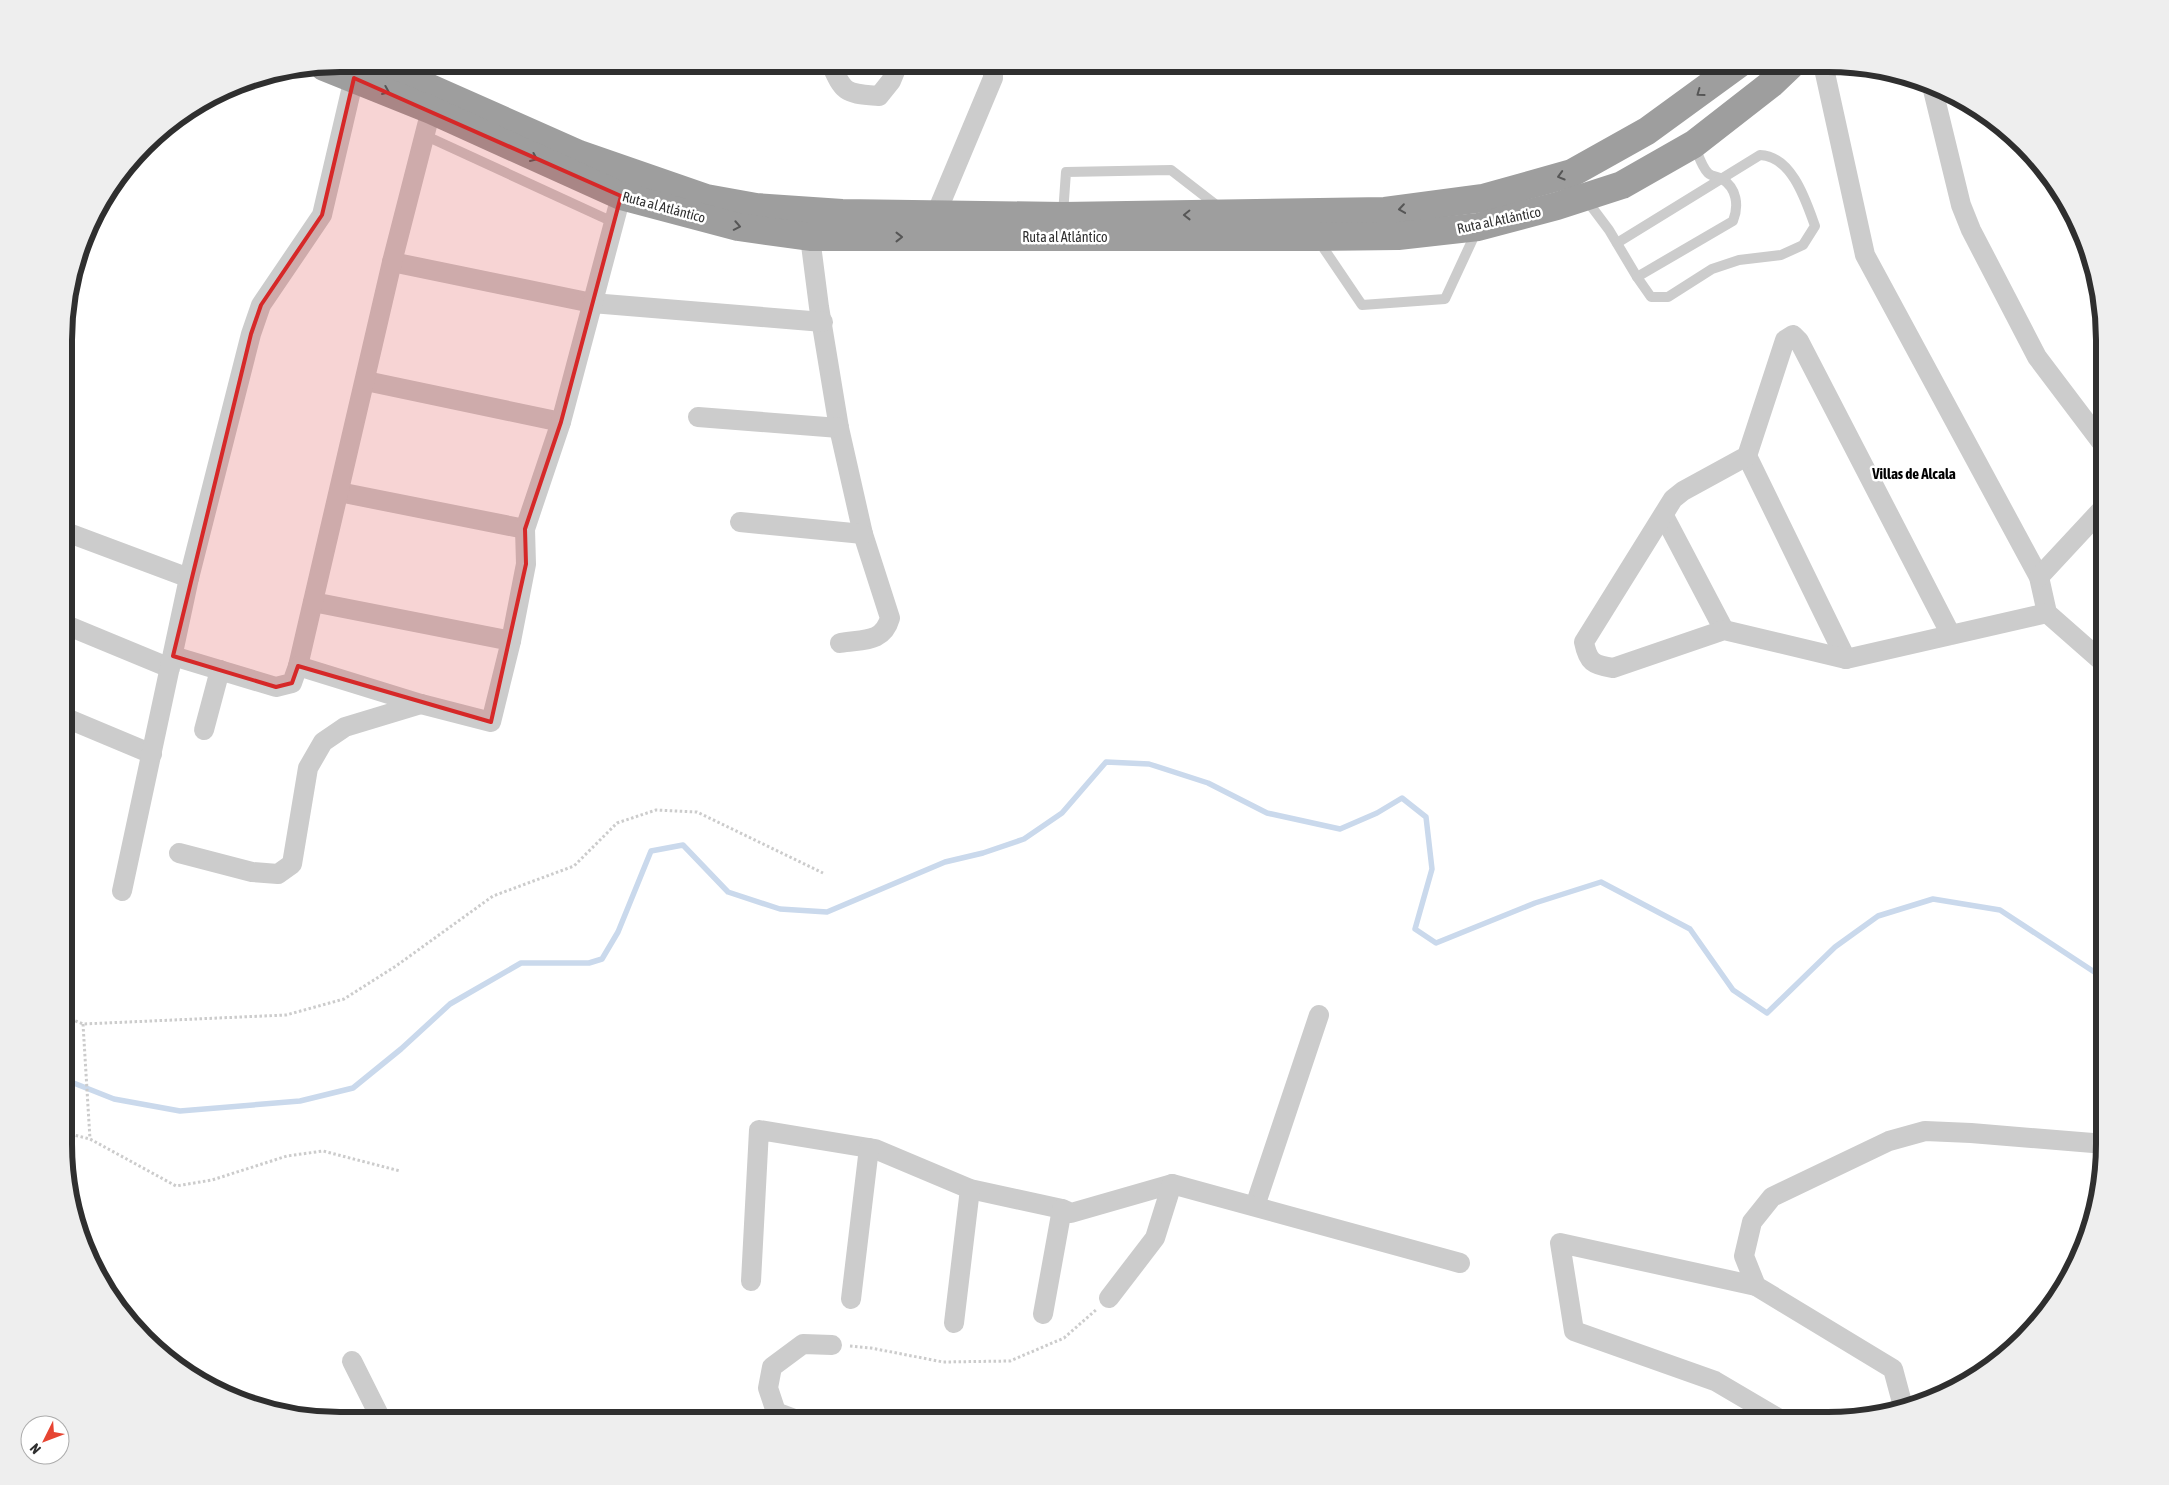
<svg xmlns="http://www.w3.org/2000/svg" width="2169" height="1485" font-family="'Asap Condensed',sans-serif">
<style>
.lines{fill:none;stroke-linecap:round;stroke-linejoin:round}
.stream{stroke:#cad9ec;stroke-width:5.5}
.path{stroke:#ccc;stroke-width:3;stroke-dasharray:2.5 2.5;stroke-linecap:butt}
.service{stroke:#ccc;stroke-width:10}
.minor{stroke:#ccc;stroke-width:20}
.trunk{stroke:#9e9e9e;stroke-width:28}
.oneway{stroke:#565656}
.marked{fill:#d62828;fill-opacity:0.2;stroke:#d62828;stroke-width:4;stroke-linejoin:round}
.labels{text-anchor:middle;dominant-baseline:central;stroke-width:5;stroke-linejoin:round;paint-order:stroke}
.street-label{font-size:14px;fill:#2f2f2f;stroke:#fff}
.neighbourhood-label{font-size:15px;font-weight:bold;fill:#000;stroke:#fff}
.rim{fill:none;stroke:#2f2f2f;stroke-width:6}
</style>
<rect width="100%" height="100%" fill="#fff"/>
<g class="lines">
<path class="stream" d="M66 1080 114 1099 180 1111 300 1101 353 1088 401 1049 450 1004 521 963H589L602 959 618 932 651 851 683 845 728 892 780 909 827 912 945 862 983 853 1024 839 1062 813 1106 762 1149 764 1208 783 1267 813 1340 829 1377 813 1402 798 1426 817 1432 869 1415 929 1436 943 1535 903 1601 882 1690 929 1733 990 1767 1013 1835 947 1878 916 1933 899 2000 910 2105 979"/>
<g class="path">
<path d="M66 1017 83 1024 286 1015 344 999 396 966 493 896 574 866 617 823 656 810 697 812 823 873"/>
<path d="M83 1024 90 1139"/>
<path d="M66 1133 90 1139 176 1186 212 1180 287 1156 323 1151 400 1171"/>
<path d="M850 1346 871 1348 943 1362 1010 1361 1064 1338 1097 1309"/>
</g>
<g class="service">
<path d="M424 135 613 222"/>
<path d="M1585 198 1609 230 1637 277 1733 221C1739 206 1737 188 1722 179 1718 176 1712 177 1708 173 1701 166 1698 153 1694 145"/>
<path d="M1063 214 1066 172 1171 170 1220 208"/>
<path d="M1318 240 1362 305 1445 299 1477 230"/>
<path d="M1617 243 1760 155C1792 156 1806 201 1815 226L1803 245 1781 255 1739 260 1712 269 1668 297H1651L1637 277"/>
</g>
<g class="minor">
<path d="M831 64C844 95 847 93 879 96L891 81 898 64"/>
<path d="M1823 64 1865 255 2039 577 2047 613 2105 664"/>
<path d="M1932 86 1961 205 1971 230 2037 357 2105 447"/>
<path d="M936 214 993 78V69L989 64"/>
<path d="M810 237 819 307 839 428 863 534 890 618C883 643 863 639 840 643"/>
<path d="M392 262 592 303 823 322"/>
<path d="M366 381 561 422"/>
<path d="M698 417 839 428"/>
<path d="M1747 456 1846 659"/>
<path d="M339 492 525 529"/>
<path d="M1664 516 1724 630"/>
<path d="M740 522 863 534"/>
<path d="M66 532 189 578"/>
<path d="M2039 577 2105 506"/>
<path d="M313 602 511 641"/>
<path d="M66 625 170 668"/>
<path d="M1951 635 1799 341 1793 335 1785 340 1747 456 1683 491 1673 499 1584 642C1588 662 1593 665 1613 668L1724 630 1846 659 2047 613"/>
<path d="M173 656 276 687 292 683 298 666 392 262 431 110"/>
<path d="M298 666 421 704 491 722 511 641 526 564 525 529 561 422 621 196"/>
<path d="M66 718 152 754"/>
<path d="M204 730 220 670"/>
<path d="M179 853 252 872 278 874 292 864 308 768 323 742 345 727 421 704"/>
<path d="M122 891 189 578 251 334 261 305 322 215 354 78"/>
<path d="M1255 1206 1319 1015"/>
<path d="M751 1281 759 1130 875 1149 970 1189 1062 1209 1071 1213 1172 1184 1460 1263"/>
<path d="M1756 1286 1560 1243 1574 1331 1715 1381 1783 1421"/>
<path d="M1109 1298 1155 1238 1172 1184"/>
<path d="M851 1299 869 1148"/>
<path d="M1043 1314 1062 1209"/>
<path d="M954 1323 970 1189"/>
<path d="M352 1361 382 1421"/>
<path d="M1904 1410 1893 1369 1756 1286 1744 1256 1752 1222 1772 1197 1889 1141 1925 1131 1971 1133 2105 1144"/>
<path d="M800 1421 776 1412 768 1388 772 1367 803 1344 832 1345"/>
</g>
<g class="trunk">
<path d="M376 64 579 154 706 198 756 207 842 213 1063 216 1385 211 1483 198 1572 173 1647 131 1739 64"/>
<path d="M324 67 431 110 621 196 738 227 810 237H1316L1398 236 1478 227 1557 206 1622 185 1694 144 1771 84 1792 64"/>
</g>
</g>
<defs><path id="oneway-chevron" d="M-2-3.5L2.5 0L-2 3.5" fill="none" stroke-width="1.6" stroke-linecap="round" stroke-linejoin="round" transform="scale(1.25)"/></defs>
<g class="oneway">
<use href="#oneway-chevron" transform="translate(386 91) rotate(23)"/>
<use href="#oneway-chevron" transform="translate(1700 93) rotate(144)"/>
<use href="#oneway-chevron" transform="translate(534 158) rotate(24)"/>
<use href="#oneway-chevron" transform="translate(1561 176) rotate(164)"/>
<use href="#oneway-chevron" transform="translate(1402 209) rotate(172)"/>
<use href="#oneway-chevron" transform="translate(1187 215) rotate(179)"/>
<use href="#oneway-chevron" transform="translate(737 226) rotate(11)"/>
<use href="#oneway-chevron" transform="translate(899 237)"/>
</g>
<path class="marked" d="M354 78 621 196 561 422 525 529 526 564 491 722 298 666 292 683 276 687 173 656 251 334 261 305 322 215Z"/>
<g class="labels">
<g class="street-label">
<text transform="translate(664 207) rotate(15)">Ruta al Atlántico</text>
<text transform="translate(1499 220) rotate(-12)">Ruta al Atlántico</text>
<text x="1065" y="237">Ruta al Atlántico</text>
</g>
<g class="neighbourhood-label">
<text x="1914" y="473">Villas de Alcala</text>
</g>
</g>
<path d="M0 0H2169V1485H0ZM340 72H1828A268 268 0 0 1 2096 340V1144A268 268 0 0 1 1828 1412H340A268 268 0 0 1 72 1144V340A268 268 0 0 1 340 72Z" fill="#eee" fill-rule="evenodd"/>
<path class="rim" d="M340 72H1828A268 268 0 0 1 2096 340V1144A268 268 0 0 1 1828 1412H340A268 268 0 0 1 72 1144V340A268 268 0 0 1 340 72Z"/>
<g transform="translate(45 1440) rotate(228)"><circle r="24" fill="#ffffff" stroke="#acacac"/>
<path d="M0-4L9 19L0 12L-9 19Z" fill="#e64432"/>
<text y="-8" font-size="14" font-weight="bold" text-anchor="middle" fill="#2f2f2f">N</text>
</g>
</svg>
